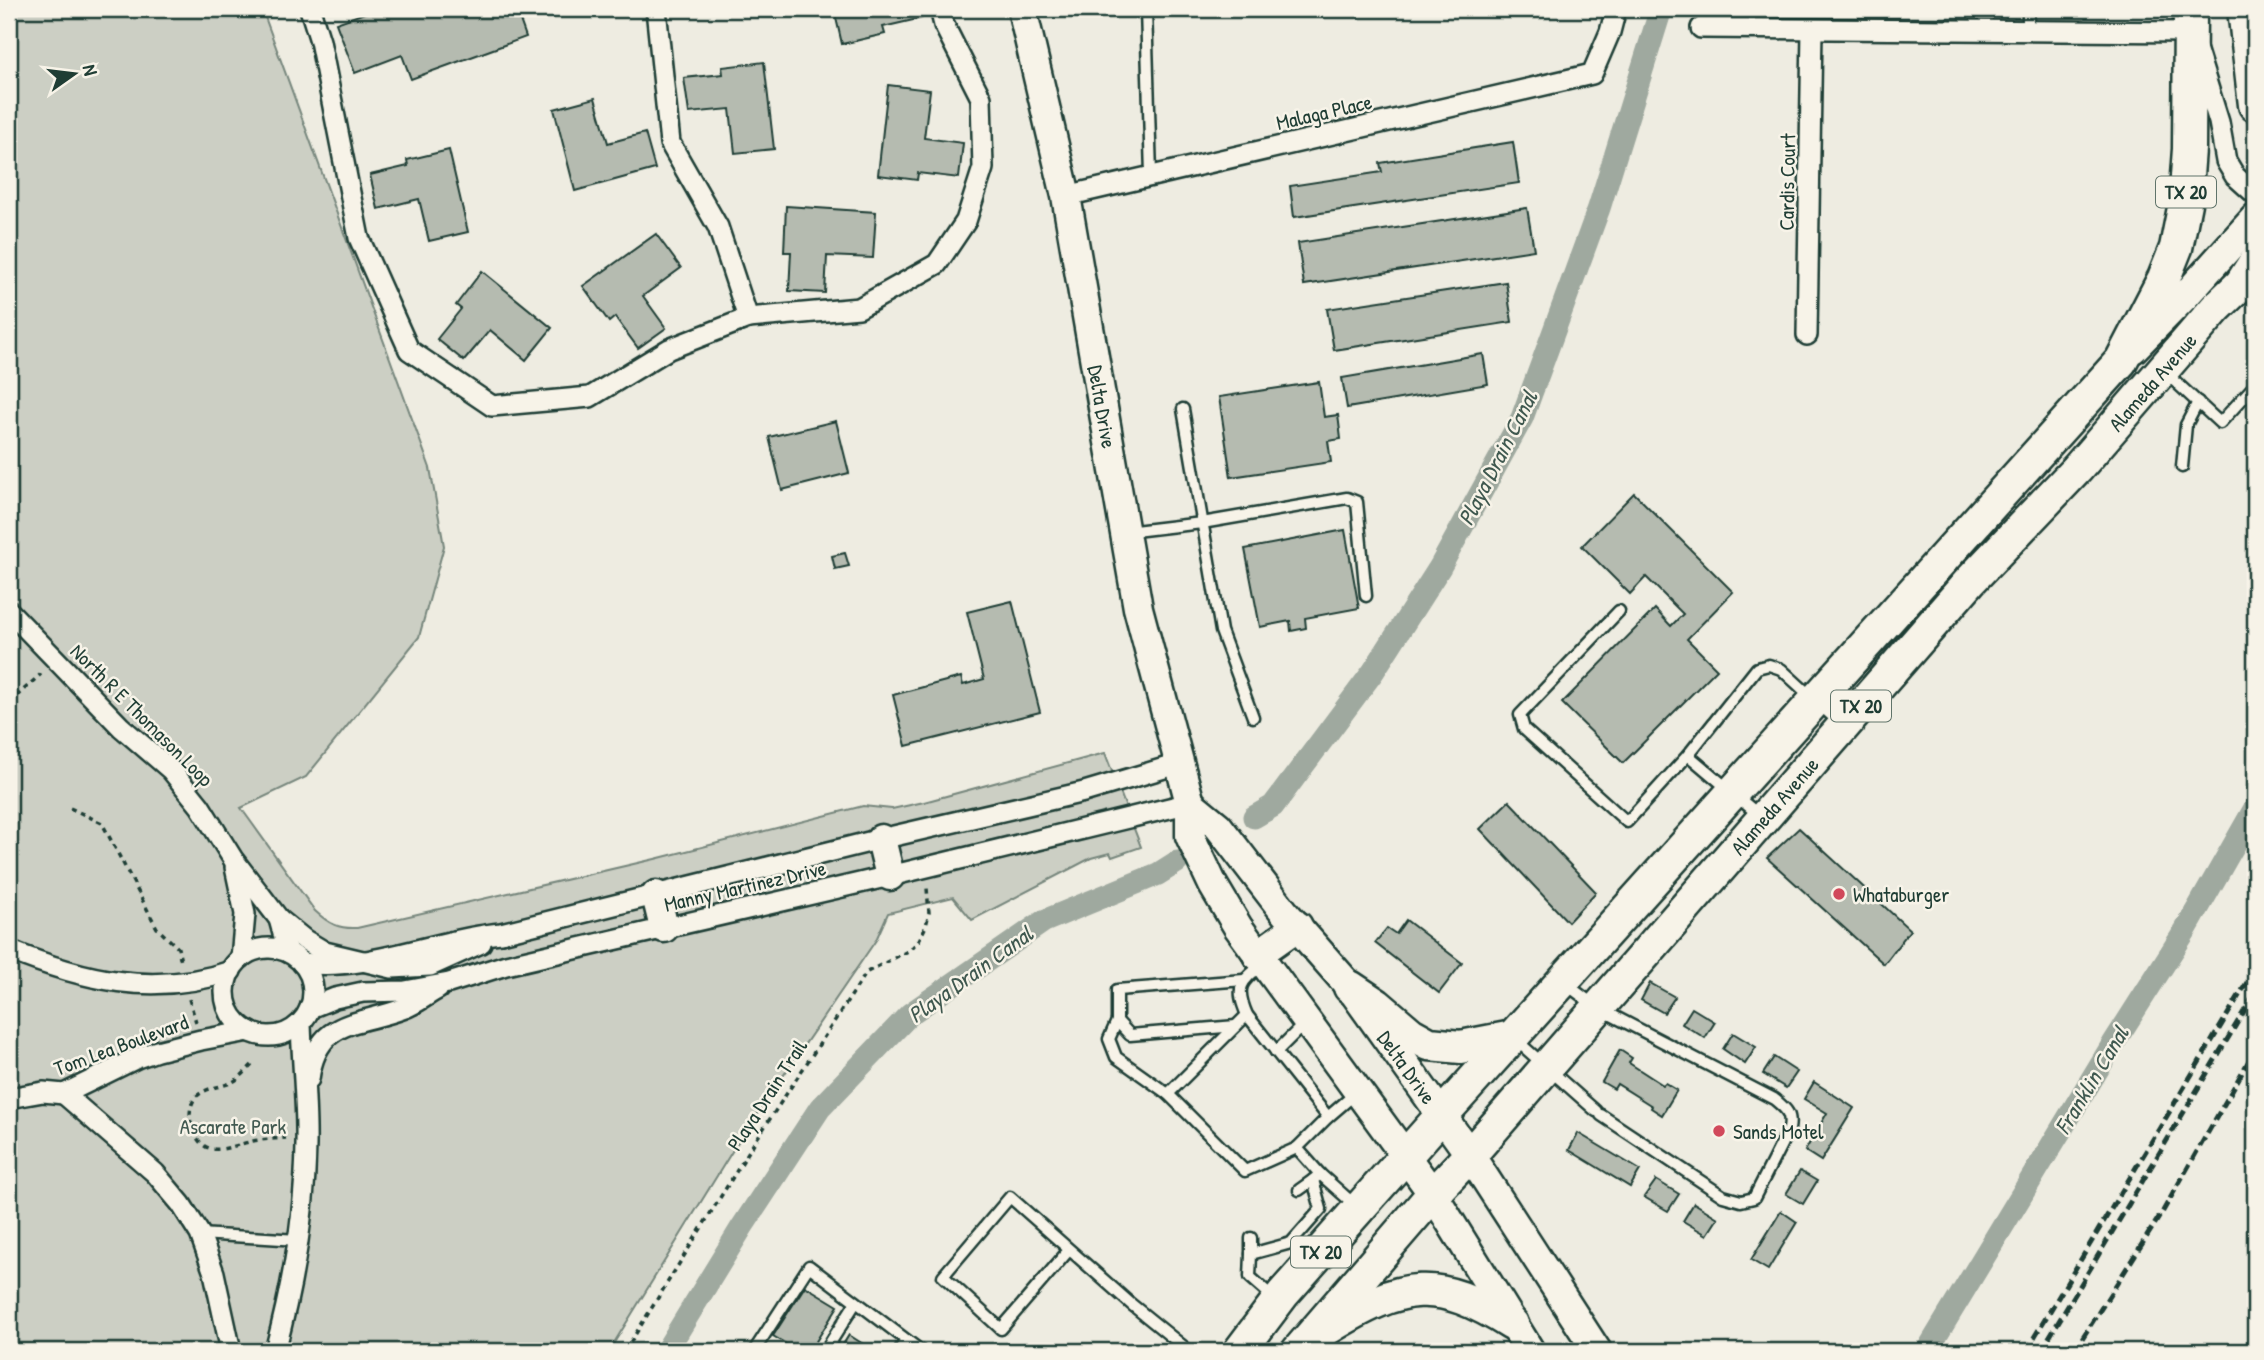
<svg xmlns="http://www.w3.org/2000/svg" width="2264" height="1360" font-family="'Patrick Hand',sans-serif">
<style>
.green{fill:#cccfc4;stroke:#76867c;stroke-width:2}
.lines{fill:none;stroke-linecap:round;stroke-linejoin:round}
.canal{stroke:#9fa99f;stroke-width:23}
.building{fill:#b5bbb0;stroke:#1f3d34;stroke-width:2}
.lane-casing{stroke:#1f3d34;stroke-width:15}
.street-casing{stroke:#1f3d34;stroke-width:24}
.secondary-casing{stroke:#1f3d34;stroke-width:33}
.primary-casing{stroke:#1f3d34;stroke-width:37}
.path{stroke:#1f3d34;stroke-width:3.5;stroke-dasharray:5 5;stroke-linecap:butt}
.lane{stroke:#f7f3e8;stroke-width:10}
.street{stroke:#f7f3e8;stroke-width:19}
.secondary{stroke:#f7f3e8;stroke-width:28}
.primary{stroke:#f7f3e8;stroke-width:32}
.rail{stroke:#1f3d34;stroke-width:5;stroke-dasharray:10 5;stroke-linecap:butt}
.poi-dot{fill:#d1495b;stroke:#f7f3e8;stroke-width:2.5}
.labels{text-anchor:middle;dominant-baseline:central;stroke-width:5;stroke-linejoin:round;paint-order:stroke}
.shield{fill:#f7f3e8;stroke:#60746a;stroke-width:2}
.shield-label{font-size:19px;font-weight:bold;fill:#1f3d34}
.street-label{font-size:21px;fill:#1f3d34;stroke:#f7f3e8}
.poi-label{font-size:21px;fill:#1f3d34;stroke:#f7f3e8;text-anchor:start}
.park-label{font-size:21px;fill:#425a51;stroke:#f7f3e8}
.water-label{font-size:23px;font-style:italic;fill:#3f584f;stroke:#f7f3e8}
</style>
<rect width="100%" height="100%" fill="#eeece1"/>
<filter id="ink" filterUnits="userSpaceOnUse"><feTurbulence type="fractalNoise" baseFrequency=".0143" numOctaves="2"/><feDisplacementMap in="SourceGraphic" scale="14" xChannelSelector="R" yChannelSelector="G"/><feConvolveMatrix kernelMatrix="1 2 1 2 8 2 1 2 1" color-interpolation-filters="sRGB"/></filter>
<g filter="url(#ink)">
<path class="green" d="M9 9H262L430 468 444 546 419 637 306 777 241 808 315 911C329 924 339 929 357 928L655 859 863 806 892 809 924 802 1105 753 1141 847 1112 857 1110 853 1091 858 972 920 953 897 888 913 876 940 736 1145 609 1351H9Z"/>
<g class="lines">
<g class="canal">
<path d="M1254 817 1273 806 1373 672 1440 567 1522 418 1599 208 1661 9"/>
<path d="M666 1351 742 1227 820 1108 910 1014 1044 921 1158 874 1177 862"/>
<path d="M1927 1351 2113 1044 2185 931 2255 808"/>
</g>
</g>
<g class="building">
<path d="M376 9H516L526 37 411 79 402 55 355 73 336 23Z"/>
<path d="M834 9H920L922 18 883 27 885 34 842 44Z"/>
<path d="M764 62 774 149 735 153 730 109 689 113 684 78 723 74 722 67Z"/>
<path d="M888 85 930 90 924 138 963 143 959 178 918 173 917 180 878 175Z"/>
<path d="M595 98 608 143 645 133 655 169 575 191 554 109Z"/>
<path d="M1513 142 1519 183 1294 217 1290 186 1382 172 1380 163Z"/>
<path d="M449 150 468 232 429 241 419 199 378 209 370 175 408 166 407 160Z"/>
<path d="M786 206 876 212 873 258 827 256 825 293 789 291 791 252H784Z"/>
<path d="M1527 208 1534 250 1304 285 1298 243Z"/>
<path d="M656 234 681 268 643 296 666 328 638 348 615 317 609 322 583 286Z"/>
<path d="M482 271 552 328 526 360 490 330 464 361 437 339 461 309 456 305Z"/>
<path d="M1506 282 1512 322 1334 350 1327 309Z"/>
<path d="M1483 354 1488 384 1347 408 1342 378Z"/>
<path d="M1319 382 1324 417 1338 415 1341 439 1328 441 1331 462 1231 477 1219 397Z"/>
<path d="M836 421 849 473 782 490 769 437Z"/>
<path d="M1634 493 1733 592 1687 639 1717 669 1623 763 1562 703 1655 609 1671 626 1683 614 1646 577 1630 594 1582 546Z"/>
<path d="M1345 530 1359 608 1305 618 1306 628 1291 631 1290 621 1260 627 1245 549Z"/>
<path d="M845 553 849 566 835 569 832 556Z"/>
<path d="M1012 601 1040 712 906 746 893 695 961 677 963 685 984 679 967 612Z"/>
<path d="M1509 801 1596 892 1568 922 1480 829Z"/>
<path d="M1799 828 1910 930 1884 964 1767 858Z"/>
<path d="M1406 920 1462 963 1439 993 1375 943 1387 928 1396 934Z"/>
<path d="M1650 983 1675 997 1664 1013 1641 1000Z"/>
<path d="M1692 1008 1715 1022 1705 1038 1682 1024Z"/>
<path d="M1733 1033 1756 1047 1745 1064 1723 1049Z"/>
<path d="M1620 1050 1632 1058 1629 1063 1663 1085 1665 1083 1677 1090 1662 1115 1651 1108 1652 1106 1617 1084 1614 1089 1602 1082Z"/>
<path d="M1774 1057 1797 1072 1786 1088 1763 1074Z"/>
<path d="M1814 1082 1854 1108 1821 1161 1805 1151 1827 1113 1804 1099Z"/>
<path d="M1578 1133 1640 1170 1630 1187 1569 1150Z"/>
<path d="M1800 1171 1817 1181 1803 1204 1786 1194Z"/>
<path d="M1656 1180 1679 1194 1668 1211 1644 1197Z"/>
<path d="M1694 1203 1718 1218 1707 1235 1683 1221Z"/>
<path d="M1781 1211 1797 1222 1768 1270 1751 1260Z"/>
<path d="M805 1286 838 1306 810 1351H798L773 1336Z"/>
<path d="M849 1335 874 1351H839Z"/>
</g>
<g class="lines">
<g class="lane-casing">
<g id="lane">
<path d="M1146 9 1151 175"/>
<path d="M2028 31V9"/>
<path d="M2166 373 2220 423 2255 385"/>
<path d="M1183 409 1221 631 1253 717"/>
<path d="M2182 467 2186 425 2198 402"/>
<path d="M1126 532 1202 523 1347 498 1357 502 1366 596"/>
<path d="M1619 611 1520 715 1524 729 1627 822 1688 755"/>
<path d="M1760 816 1688 755 1757 668 1769 665 1781 669 1841 724"/>
<path d="M1263 964C1240 982 1235 987 1247 1015L1328 1117 1356 1093"/>
<path d="M1244 980 1117 990V1021L1109 1039 1116 1057 1168 1094 1245 1171 1297 1148 1320 1174 1356 1206"/>
<path d="M1566 984 1598 1008 1774 1099C1786 1109 1792 1113 1789 1129L1754 1198 1741 1201 1723 1196 1601 1115"/>
<path d="M1117 1021 1130 1035 1236 1026"/>
<path d="M1516 1040 1596 1111"/>
<path d="M1276 1052 1306 1022"/>
<path d="M1168 1094 1247 1015"/>
<path d="M1297 1148 1328 1117"/>
<path d="M1299 1190 1313 1180"/>
<path d="M200 1234 298 1240"/>
<path d="M1251 1238V1254"/>
<path d="M1069 1250 1001 1329 943 1276 1010 1197 1131 1304 1189 1351"/>
<path d="M1274 1298 1250 1277 1251 1254 1291 1243 1321 1209 1313 1180 1320 1174"/>
<path d="M754 1351 809 1266 921 1351"/>
<path d="M825 1351 856 1302"/>
<path d="M899 1351 906 1340"/>
</g>
</g>
<g class="street-casing">
<g id="street">
<path d="M310 9 320 41 359 238 409 350 492 406 590 397 669 349 748 318 859 308 937 264 966 221 983 168 981 98 944 25 940 9"/>
<path d="M656 9 670 143 718 227 748 318"/>
<path d="M1701 28 2191 32 2219 122 2226 161 2235 176 2255 194"/>
<path d="M1066 196 1592 74 1610 32 1616 9"/>
<path d="M1807 335 1812 29"/>
<path d="M9 611 121 727 171 770 200 806 233 859 279 919 288 952"/>
<path d="M235 867 245 914 241 958"/>
<path d="M279 919 305 940 325 952 392 968 430 966 481 943"/>
<circle cx="269" cy="992" r="44"/>
<path d="M9 950C82 980 154 997 231 971"/>
<path d="M302 963C369 972 435 939 501 933L881 839 1084 792 1178 764"/>
<path d="M310 1008 335 998 363 992 405 991 449 983 506 965 890 876 1190 803"/>
<path d="M309 1079C317 1017 359 1026 405 1008 416 1004 427 995 438 989"/>
<path d="M64 1094 155 1173 181 1204 200 1234 214 1273 231 1351"/>
<path d="M9 1098 43 1092 64 1094 137 1058 157 1051 201 1040 249 1031"/>
<path d="M275 1351C293 1284 305 1215 306 1145 307 1105 302 1063 301 1023"/>
</g>
</g>
<g class="secondary-casing">
<g id="secondary">
<path id="s1" d="M1022 9 1066 196 1138 608 1190 803V836L1213 885 1238 927 1433 1194 1530 1351"/>
<path d="M2133 349 2185 296 2255 218"/>
<path id="s2" d="M1190 803 1218 826 1285 913 1350 987 1470 1155 1597 1351"/>
<path d="M881 839 890 876"/>
<path d="M656 895 664 928"/>
<path d="M1257 955 1298 926"/>
</g>
</g>
<g class="primary-casing">
<g id="primary">
<path d="M2244 9 2255 105"/>
<path d="M1350 987 1377 1005 1411 1034 1429 1044 1461 1047 1513 1037"/>
<path d="M1328 1328C1403 1282 1436 1276 1512 1324"/>
<path d="M1240 1351 1283 1294 1442 1115 2121 361 2164 278 2176 248 2185 203 2189 149 2190 9"/>
<path id="s3" d="M1298 1351 1433 1194 1470 1155 1970 581 2077 469 2216 308 2241 284 2255 262"/>
</g>
</g>
<g class="path">
<path d="M9 703 41 674"/>
<path d="M70 808 102 823 157 928 178 948 181 962"/>
<path d="M189 999 196 1022"/>
<path d="M252 1065C247 1070 242 1076 236 1080 224 1088 206 1086 196 1097 190 1104 189 1115 191 1123 202 1163 226 1147 253 1141 264 1139 275 1139 286 1138"/>
<path d="M625 1351 754 1143 867 972 910 950 919 940 926 926 929 913 927 888"/>
</g>
<use href="#lane" class="lane"/>
<use href="#street" class="street"/>
<use href="#secondary" class="secondary"/>
<use href="#primary" class="primary"/>
<g class="rail">
<path d="M2026 1351 2255 969"/>
<path d="M2041 1351 2255 993"/>
<path d="M2074 1351 2163 1211 2255 1050"/>
</g>
</g>
</g>
<g class="poi-dot">
<circle cx="1839" cy="894" r="7"/>
<circle cx="1719" cy="1131" r="7"/>
</g>
<g class="labels">
<g class="shield">
<rect x="2156" y="176.5" width="60" height="31" rx="5"/>
<rect x="1831" y="690.5" width="60" height="31" rx="5"/>
<rect x="1291" y="1236.5" width="60" height="31" rx="5"/>
</g>
<g class="shield-label">
<text x="2186" y="192">TX 20</text>
<text x="1861" y="706">TX 20</text>
<text x="1321" y="1252">TX 20</text>
</g>
<g class="street-label">
<text transform="translate(1324 112) rotate(-13)">Malaga Place</text>
<text transform="translate(1787 182) rotate(-89)">Cardis Court</text>
<text stroke="none"><textPath href="#s3" startOffset="1292">Alameda Avenue</textPath></text>
<text stroke="none"><textPath href="#s1" startOffset="406">Delta Drive</textPath></text>
<text transform="translate(142 715) rotate(45)">North R E Thomason Loop</text>
<text stroke="none"><textPath href="#s3" startOffset="724">Alameda Avenue</textPath></text>
<text transform="translate(745 886) rotate(-13)">Manny Martinez Drive</text>
<text transform="translate(121 1045) rotate(-20)">Tom Lea Boulevard</text>
<text stroke="none"><textPath href="#s2" startOffset="343">Delta Drive</textPath></text>
<text transform="translate(767 1095) rotate(-57)">Playa Drain Trail</text>
</g>
<g class="poi-label">
<text x="1853" y="894">Whataburger</text>
<text x="1733" y="1131">Sands Motel</text>
</g>
<g class="park-label">
<text x="233" y="1126">Ascarate Park</text>
</g>
<g class="water-label">
<text transform="translate(1497 458) rotate(-63)">Playa Drain Canal</text>
<text transform="translate(970 974) rotate(-36)">Playa Drain Canal</text>
<text transform="translate(2091 1080) rotate(-59)">Franklin Canal</text>
</g>
</g>
<rect width="2264" height="1360" fill="none" stroke="#f7f3e8" stroke-width="35"/>
<rect x="18" y="18" width="2229" height="1325" fill="none" stroke="#1f3d34" stroke-width="2.5" filter="url(#ink)"/>
<g transform="translate(74 74) rotate(76)" stroke="#f7f3e8" stroke-width="5" paint-order="stroke">
<path d="M0-5L12 26L0 18L-12 26Z" fill="#1f3d34"/>
<text y="-10" font-size="19" font-weight="bold" text-anchor="middle" fill="#1f3d34">N</text>
</g>
</svg>
